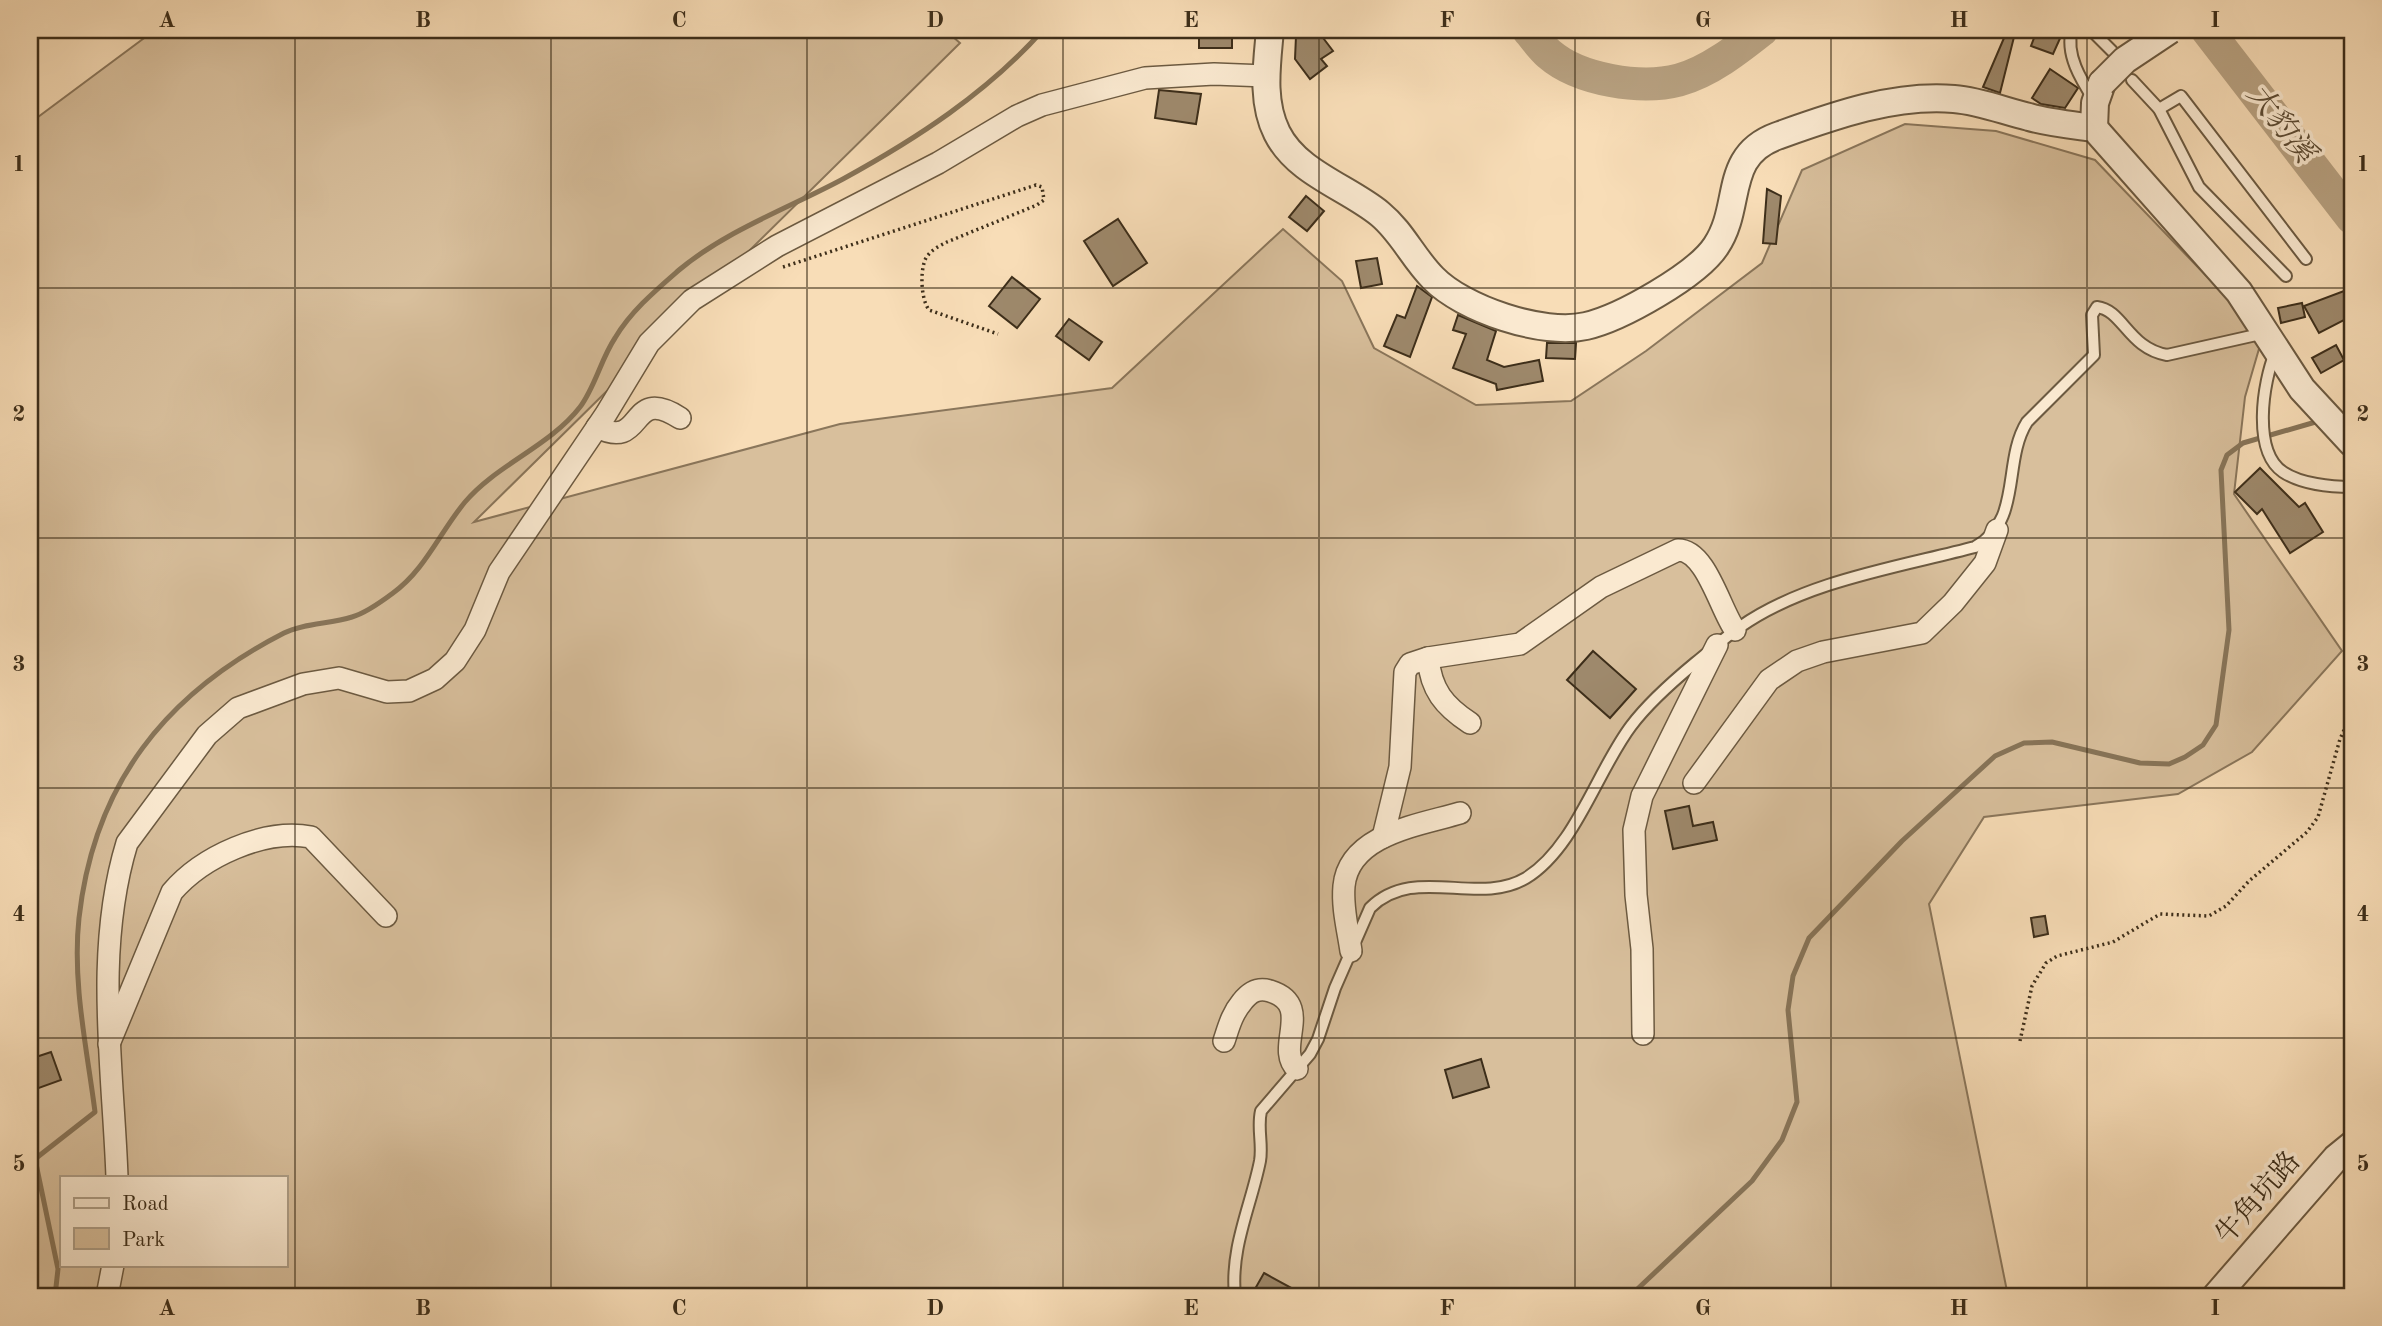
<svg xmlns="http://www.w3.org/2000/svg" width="2382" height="1326" font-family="'Old Standard TT','Noto Serif TC',serif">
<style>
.green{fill:#d8bf9c;stroke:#8a765b;stroke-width:2;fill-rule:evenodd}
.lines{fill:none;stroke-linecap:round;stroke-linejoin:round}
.stream{stroke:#877458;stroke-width:5}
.river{stroke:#b8a282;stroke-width:33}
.building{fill:#9e896c;stroke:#3d2e1a;stroke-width:2}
.service-casing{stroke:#6c5a41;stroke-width:14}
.minor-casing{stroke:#6c5a41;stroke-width:24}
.tertiary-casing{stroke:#6c5a41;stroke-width:30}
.path{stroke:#3d2e1a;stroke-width:3.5;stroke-dasharray:2 3.5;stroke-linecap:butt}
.service{stroke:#fae9d0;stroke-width:10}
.minor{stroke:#fae9d0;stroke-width:21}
.tertiary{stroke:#fae9d0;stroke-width:26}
.tertiary-bridge-casing{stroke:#6c5a41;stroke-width:30;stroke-linecap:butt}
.tertiary-bridge{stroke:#fae9d0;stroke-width:26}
.grid{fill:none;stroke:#3d2e1a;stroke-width:2;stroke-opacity:0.55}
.labels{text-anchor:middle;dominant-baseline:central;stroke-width:7;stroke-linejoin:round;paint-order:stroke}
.street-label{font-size:28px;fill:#3d2e1a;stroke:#fae9d0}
.water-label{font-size:30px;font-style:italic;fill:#5c4b34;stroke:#fae9d0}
.neatline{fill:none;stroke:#3d2e1a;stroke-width:2.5}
.grid-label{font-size:23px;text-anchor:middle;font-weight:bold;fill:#3d2e1a}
</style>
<rect width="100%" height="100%" fill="#f8ddb7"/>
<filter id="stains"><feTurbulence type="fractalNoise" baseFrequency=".00286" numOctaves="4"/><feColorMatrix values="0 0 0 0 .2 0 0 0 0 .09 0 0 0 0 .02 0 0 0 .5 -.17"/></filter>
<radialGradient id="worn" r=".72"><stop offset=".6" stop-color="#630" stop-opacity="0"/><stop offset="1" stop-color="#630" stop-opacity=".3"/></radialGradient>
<path class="green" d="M155 30H945L960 43 474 522 840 424 1112 388 1283 229 1342 281 1374 348 1476 405 1571 401 1646 351 1762 263 1802 170 1905 124 1996 131 2095 160 2263 335 2245 397 2234 494 2342 651 2252 752 2178 794 1984 817 1929 904 2008 1296H30V123ZM61 1177H285V1265H61Z"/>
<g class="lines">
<g class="stream">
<path d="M2338 417 2352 412"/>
<path d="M55 1296 58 1269 35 1159 95 1112C87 1049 72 982 79 918 94 784 165 694 284 633 304 623 330 624 352 617 366 613 381 602 393 593 425 570 440 532 465 502 496 465 550 446 580 407 595 387 601 359 615 338 631 311 656 290 679 270 727 230 789 208 843 179 916 139 987 93 1043 30"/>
<path d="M1630 1296 1752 1181 1782 1140 1797 1102 1788 1010 1793 976 1809 938 1902 841 1995 756 2024 743 2052 742 2140 763 2169 764 2185 757 2203 745 2216 725 2229 630 2221 470 2227 455 2243 443 2319 421"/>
</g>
<g class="river">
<path d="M1528 30C1535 38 1541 47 1549 54 1579 80 1641 90 1679 80 1709 72 1738 49 1762 30"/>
<path d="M2207 30 2352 218"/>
</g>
</g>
<g class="building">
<rect x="1199" y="30" width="33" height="18"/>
<path d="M1306 30H1317L1333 51 1321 59 1327 66 1310 79 1295 59 1296 36Z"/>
<path d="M2037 30 2062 34 2053 54 2031 46Z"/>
<path d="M2007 31 2015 33 2000 93 1983 87Z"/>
<path d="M2050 69 2078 88 2065 108 2041 104 2032 98Z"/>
<path d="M1159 90 1201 94 1196 124 1155 118Z"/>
<path d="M1767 189 1781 196 1776 244 1763 243Z"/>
<path d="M1306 196 1324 211 1307 231 1289 217Z"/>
<path d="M1118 219 1147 263 1113 286 1084 241Z"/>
<path d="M1377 258 1382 284 1361 288 1356 261Z"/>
<path d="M1012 277 1040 299 1017 328 989 306Z"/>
<path d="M1417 286 1432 297 1410 357 1384 346 1397 315 1405 318Z"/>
<path d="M2344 291 2352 306V316L2319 333 2304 306Z"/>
<path d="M2302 303 2305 317 2281 323 2278 308Z"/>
<path d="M1458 315 1496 331 1487 360 1504 367 1539 360 1543 381 1497 390 1496 384 1453 368 1466 334 1453 330Z"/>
<path d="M1069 319 1102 342 1089 360 1056 336Z"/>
<path d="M1547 343H1576L1575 359 1546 358Z"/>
<path d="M2336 345 2344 360 2321 373 2312 358Z"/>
<path d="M2260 468 2299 507 2305 503 2323 532 2290 553 2262 509 2257 514 2235 492Z"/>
<path d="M1593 651 1636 689 1610 718 1567 680Z"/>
<path d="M1689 806 1693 826 1713 822 1717 840 1673 849 1665 811Z"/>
<path d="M2045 916 2048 934 2034 937 2031 918Z"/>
<path d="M51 1052 61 1080 36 1089 30 1059Z"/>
<path d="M1481 1059 1489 1087 1453 1098 1445 1070Z"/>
<path d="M1264 1273 1306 1296H1251Z"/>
</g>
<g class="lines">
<g class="service-casing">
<g id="service">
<path d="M2072 30C2065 54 2081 80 2094 100"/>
<path d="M2091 30 2112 51"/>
<path d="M2132 80 2159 109 2199 187 2286 276"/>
<path d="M2159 109 2181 96 2306 259"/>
<path d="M2275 353C2263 382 2252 451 2283 472 2301 484 2331 487 2352 487"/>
<path d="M1235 1296C1230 1248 1251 1206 1260 1161 1263 1144 1257 1128 1261 1111L1310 1054 1318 1039 1335 988 1370 908C1414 864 1477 907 1526 878 1575 848 1597 771 1631 726 1649 702 1672 682 1695 663 1710 651 1724 638 1740 627 1805 581 1899 567 1975 547 2023 521 2002 462 2027 422L2094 355 2092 315 2097 307C2123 310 2128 348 2167 355L2265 333"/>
</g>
</g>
<g class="minor-casing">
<g id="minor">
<path d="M597 427C646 452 627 384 680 418"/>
<path d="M1428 658C1431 690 1444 706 1470 723"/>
<path d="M1694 783 1769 680 1797 661 1823 652 1922 633 1953 603 1985 563 1997 530"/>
<path d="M1383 837 1400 767 1405 672 1410 664 1428 658 1520 644 1601 587 1678 550C1706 550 1720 609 1735 630"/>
<path d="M1351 951C1348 930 1342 908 1344 886 1349 834 1420 825 1460 813"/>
<path d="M1643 1034 1642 949 1636 895 1634 830 1642 796 1717 645"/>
<path d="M1224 1041C1229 1026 1232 1014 1242 1002 1249 993 1257 987 1270 991 1315 1005 1274 1048 1297 1069"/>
<path d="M109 1044 172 892C202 857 264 828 311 837L386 916"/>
<path d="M117 1177C113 1067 94 951 127 843L207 735 238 708 303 684 339 678 387 692 409 691 435 679 455 661 475 630 499 572 606 414 649 343 692 300 777 246 938 163 1017 116 1042 105 1145 78 1214 74 1266 76"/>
<path d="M107 1296 113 1265"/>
</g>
</g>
<g class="tertiary-casing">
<g id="tertiary">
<path d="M1270 30C1267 64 1261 101 1277 133 1297 173 1347 187 1380 214 1402 232 1413 258 1433 278 1463 309 1543 336 1586 326 1621 318 1697 275 1716 246 1743 206 1722 156 1777 136 1833 116 1893 94 1954 99 1980 101 2004 111 2029 117 2050 123 2072 125 2094 128L2239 292 2302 389 2352 443"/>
<path d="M2094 128 2095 103 2102 83"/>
<path d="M2216 1296 2336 1158 2352 1145"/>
</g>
</g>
<g class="path">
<path d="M783 267 1036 185 1042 187 1044 200 1037 205 947 242C939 246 929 251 925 260 920 273 921 299 929 310L998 334"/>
<path d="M2020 1041 2032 986 2046 963 2057 956 2113 942 2160 914 2209 916 2226 906 2249 881 2307 832 2318 817 2340 739 2352 712"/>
</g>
<use href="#service" class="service"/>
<use href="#minor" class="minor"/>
<use href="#tertiary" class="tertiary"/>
<g class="tertiary-bridge-casing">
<path id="tertiary-bridge" d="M2102 83 2125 60 2170 30"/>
</g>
<use href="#tertiary-bridge" class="tertiary-bridge"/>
</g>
<path class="grid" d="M295 30V1296M551 30V1296M807 30V1296M1063 30V1296M1319 30V1296M1575 30V1296M1831 30V1296M2087 30V1296M30 288H2352M30 538H2352M30 788H2352M30 1038H2352"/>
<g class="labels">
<g class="street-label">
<text transform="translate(2259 1199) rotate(-49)">牛角坑路</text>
</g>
<g class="water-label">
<text transform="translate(2280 124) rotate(52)">大豹溪</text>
</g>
</g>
<rect width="2382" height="1326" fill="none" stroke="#f8ddb7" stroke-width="77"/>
<rect x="60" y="1176" width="228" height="91" fill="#fae9d0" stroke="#ae9e87" stroke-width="2"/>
<rect x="74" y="1198" width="35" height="10" fill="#fae9d0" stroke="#ae9e87" stroke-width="2"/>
<text x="122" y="1210" font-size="21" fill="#3d2e1a">Road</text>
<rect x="74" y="1228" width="35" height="21" fill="#d8bf9c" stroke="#ae9e87" stroke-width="2"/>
<text x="122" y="1246" font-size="21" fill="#3d2e1a">Park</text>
<rect x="38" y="38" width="2306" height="1250" class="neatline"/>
<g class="grid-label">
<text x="167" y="27">A</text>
<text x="423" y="27">B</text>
<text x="679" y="27">C</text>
<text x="935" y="27">D</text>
<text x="1191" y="27">E</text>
<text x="1447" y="27">F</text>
<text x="1703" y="27">G</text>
<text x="1959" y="27">H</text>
<text x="2215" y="27">I</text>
<text x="19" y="171">1</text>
<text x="2363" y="171">1</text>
<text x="19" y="421">2</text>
<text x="2363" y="421">2</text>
<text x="19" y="671">3</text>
<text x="2363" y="671">3</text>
<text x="19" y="921">4</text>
<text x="2363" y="921">4</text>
<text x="19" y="1171">5</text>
<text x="2363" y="1171">5</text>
<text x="167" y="1315">A</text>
<text x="423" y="1315">B</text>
<text x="679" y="1315">C</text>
<text x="935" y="1315">D</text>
<text x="1191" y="1315">E</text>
<text x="1447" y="1315">F</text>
<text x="1703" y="1315">G</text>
<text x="1959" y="1315">H</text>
<text x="2215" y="1315">I</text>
</g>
<rect width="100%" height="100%" filter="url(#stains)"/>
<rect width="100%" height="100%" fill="url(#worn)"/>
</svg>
